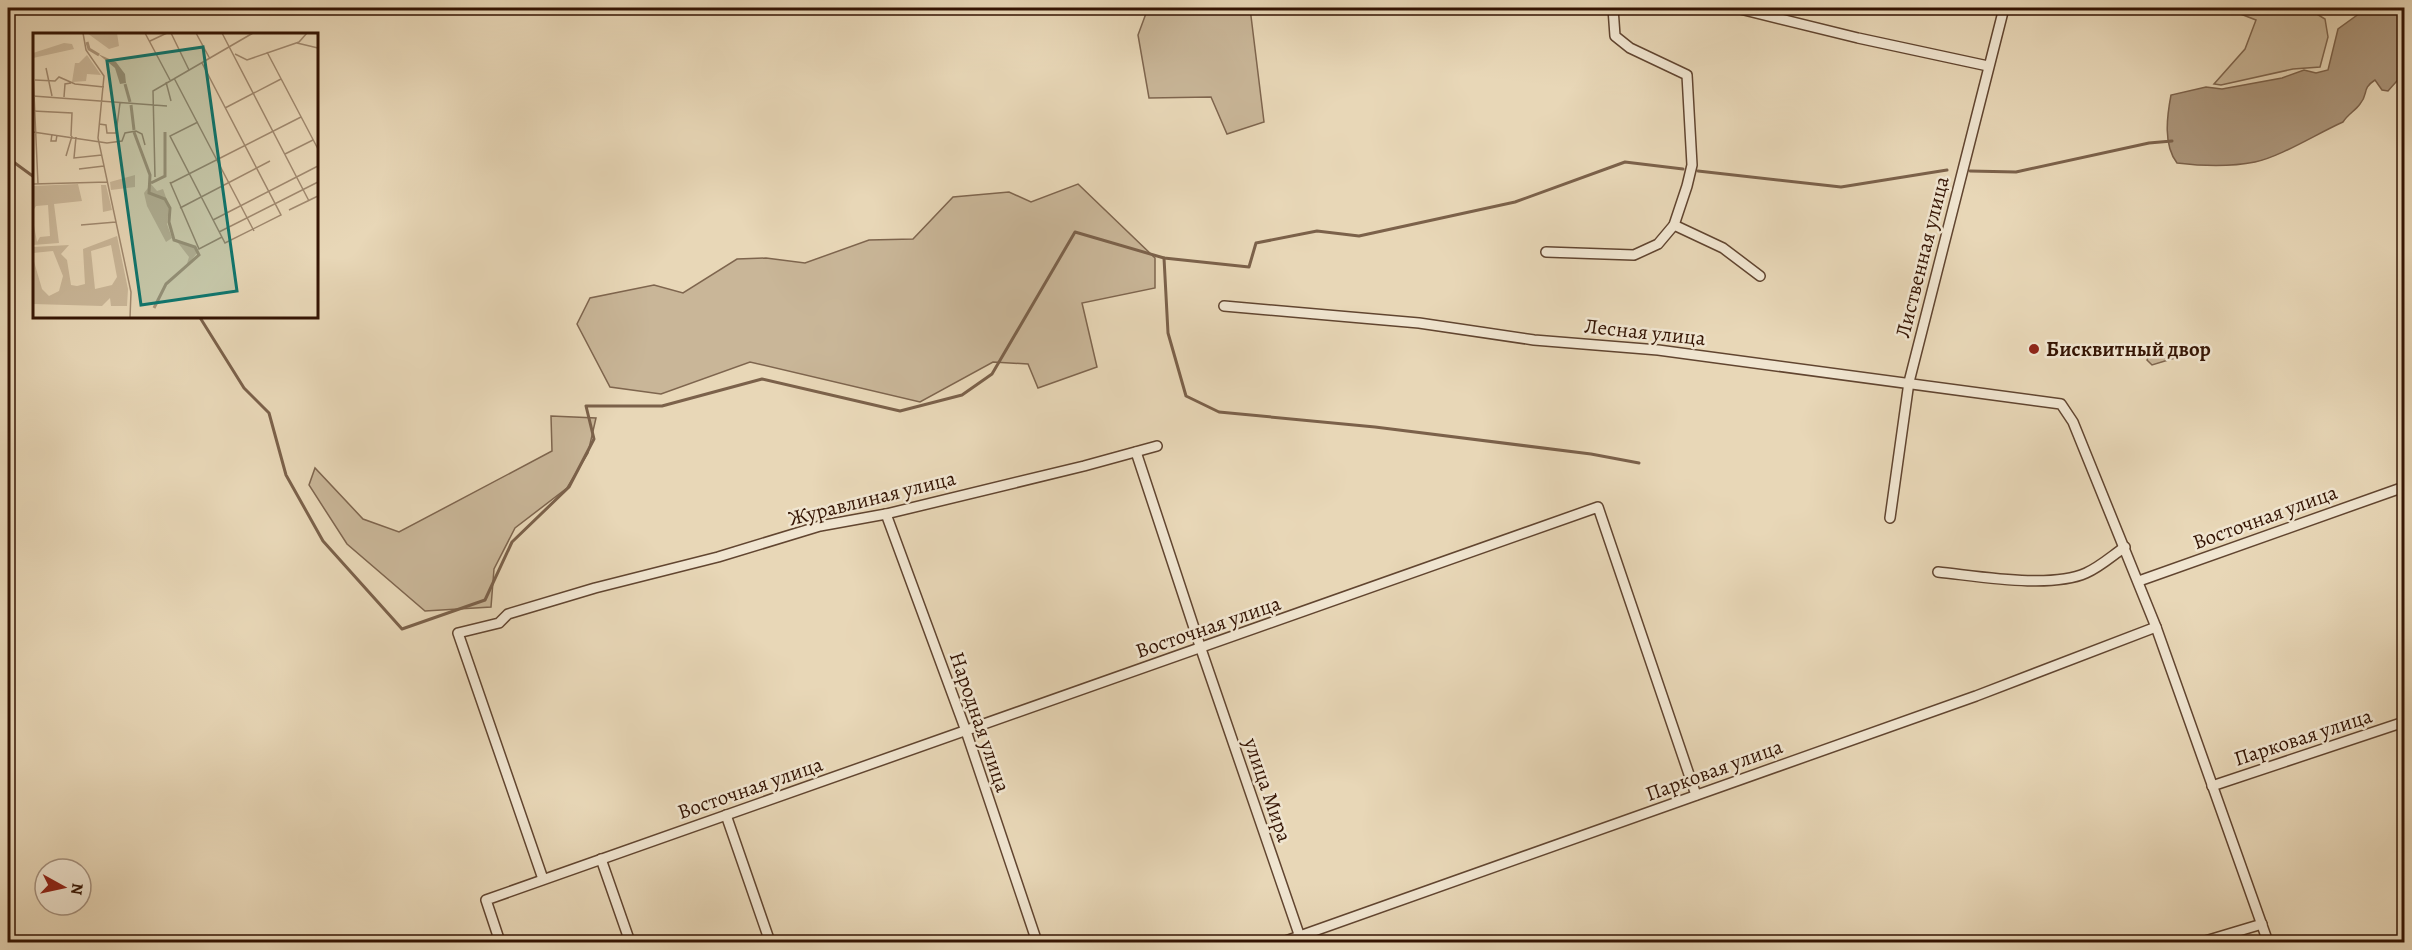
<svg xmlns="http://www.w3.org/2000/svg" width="2412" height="950" font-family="Alegreya,serif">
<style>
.green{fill:#c9b698;stroke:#7e654e;stroke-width:1.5}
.water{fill:#ab957a;stroke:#7b614a;stroke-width:1.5}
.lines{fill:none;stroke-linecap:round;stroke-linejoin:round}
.stream{stroke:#7b614a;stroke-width:3}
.minor-casing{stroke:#614530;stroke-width:12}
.minor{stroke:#f0e5d0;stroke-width:9}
.poi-dot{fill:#8f2418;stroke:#f0e5d0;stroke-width:2}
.labels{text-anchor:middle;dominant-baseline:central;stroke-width:5;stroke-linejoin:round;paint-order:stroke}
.street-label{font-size:21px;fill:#341403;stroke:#f0e5d0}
.poi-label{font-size:21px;font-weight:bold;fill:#341403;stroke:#f0e5d0;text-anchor:start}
.inset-river{fill:none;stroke:#ab957a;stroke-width:3}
.inset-road{fill:none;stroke:#a0896f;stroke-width:1.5}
.view{fill:#0f766e;fill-opacity:0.15;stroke:#0f766e;stroke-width:3}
.inset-edge{fill:none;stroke:#341403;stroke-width:3}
</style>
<rect width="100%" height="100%" fill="#e8d7b7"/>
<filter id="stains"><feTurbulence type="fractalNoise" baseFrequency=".00333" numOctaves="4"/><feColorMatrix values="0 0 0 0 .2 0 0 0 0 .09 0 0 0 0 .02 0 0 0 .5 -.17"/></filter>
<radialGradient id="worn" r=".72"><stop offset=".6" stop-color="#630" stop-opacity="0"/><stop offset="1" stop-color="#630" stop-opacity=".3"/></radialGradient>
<g class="green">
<path d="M1148 8H1250L1264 122 1227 134 1211 97 1149 98 1138 35Z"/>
<path d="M2225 8H2307L2325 19 2328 37 2320 67 2293 69 2221 85 2214 84 2245 49 2256 20Z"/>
<path d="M1078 184 1155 258V288L1082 303 1097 367 1038 388 1028 364 993 362 920 402 750 362 661 394 610 387 577 324 590 298 654 285 683 293 737 259 766 258 805 263 869 240 913 239 953 197 1009 192 1031 202Z"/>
<path d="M2182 353 2178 357 2152 365 2147 360 2149 355 2153 354Z"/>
<path d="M551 416 596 418 588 453 567 488 515 528 494 569 491 607 425 611 347 544 309 485 315 468 363 519 399 532 552 451Z"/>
</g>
<path class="water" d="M2367 8H2404V73L2388 91 2382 90 2375 80C2361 89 2369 94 2360 104 2355 111 2348 114 2343 122 2318 133 2280 157 2255 162 2230 167 2202 166 2177 163 2163 145 2167 116 2171 95L2206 87 2222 89 2282 78 2304 70 2316 73 2328 70 2338 29Z"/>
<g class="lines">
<g class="stream">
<path d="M8 158 34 177"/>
<path d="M1698 171 1841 187 1947 170"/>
<path d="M1970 171 2016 172 2149 143 2172 141"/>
<path d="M1164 258 1168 333 1186 396 1219 412 1375 427 1591 454 1639 463"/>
<path d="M199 316 244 388 269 413 286 475 323 541 402 629 485 600 512 542 569 487 594 439 586 406H662L762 379 900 411 962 395 992 374 1075 232 1164 258 1249 267 1256 243 1317 231 1359 236 1515 202 1625 162 1683 169"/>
</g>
<g class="minor-casing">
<g id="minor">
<path d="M1736 8 1858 38 1988 66"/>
<path d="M1674 225 1723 248 1760 276"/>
<path d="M1546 252 1634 255 1658 244 1674 225 1687 186 1692 165 1687 75 1630 48 1615 36 1613 8"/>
<path d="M1224 306 1419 323 1534 340 1658 350 2061 404 2073 422 2156 627 2268 942"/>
<path d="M1136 452 1201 649 1301 940"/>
<path d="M886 514 966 731 1037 942"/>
<path d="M1890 518 1909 382 2004 8"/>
<path d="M1938 572C1978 576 2050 589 2086 573 2100 567 2113 555 2125 547"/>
<path d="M2139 581 2404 487"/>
<path d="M2212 786 2404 722"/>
<path d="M726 815 770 942"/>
<path d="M601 859 630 942"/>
<path d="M543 879 458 633 499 623 508 614 595 588 718 557 820 526 886 514 1084 466 1157 446"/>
<path d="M500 942 486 900 1598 507 1696 795"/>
<path d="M1283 942 1976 696 2156 627"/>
<path d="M2202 942 2262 924"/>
</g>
</g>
<use href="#minor" class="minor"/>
</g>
<circle class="poi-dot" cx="2034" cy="349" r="6"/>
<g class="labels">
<g class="street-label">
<text transform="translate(1922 257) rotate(-76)">Лиственная улица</text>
<text transform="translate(1645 332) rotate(6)">Лесная улица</text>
<text transform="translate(872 498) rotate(-14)">Журавлиная улица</text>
<text transform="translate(2265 517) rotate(-20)">Восточная улица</text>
<text transform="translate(1208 627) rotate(-19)">Восточная улица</text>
<text transform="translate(980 722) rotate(71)">Народная улица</text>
<text transform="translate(2303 737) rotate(-18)">Парковая улица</text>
<text transform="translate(1714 770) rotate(-20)">Парковая улица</text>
<text transform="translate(750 788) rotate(-19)">Восточная улица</text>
<text transform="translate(1268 790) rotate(71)">улица Мира</text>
</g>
<g class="poi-label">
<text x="2046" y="349">Бисквитный двор</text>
</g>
</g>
<g transform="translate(33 33)">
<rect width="285" height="285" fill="#e8d7b7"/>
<path d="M54 0H84L86 13 76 16ZM31 10 39 11 41 16 0 25V20ZM54 22 68 42 54 41 53 48 39 49 42 30H46ZM102 142V154L78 157 77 149ZM45 151 49 168 21 171 26 210 0 212V187L4 209 7 204 17 203 15 172 3 173 0 178V153ZM118 151 124 158 130 156 136 173 134 191 139 205 133 209 114 173 111 160ZM68 152H73L79 177 70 179ZM84 203 95 256 94 273H78L77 265 69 273 0 271V225L9 256 16 263 26 258 30 243 20 218 0 220V214L36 212 28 221 34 227 38 252 44 253 52 251 50 216ZM78 212 84 244 79 252 62 256 58 218ZM142 206 163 214 164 220 153 234 156 224Z" fill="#c9b698" fill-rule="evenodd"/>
<path d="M65 21 83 29 92 41 93 50 87 51 82 35Z" fill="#ab957a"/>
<path class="inset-river" d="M54 9 56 16 66 22M92 51 97 69M98 72 101 97M101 99 117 142 116 160 132 166 137 175 136 189 141 207 162 214 166 222 133 251 121 275M118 150 132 143V99"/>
<path class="inset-road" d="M50 0 53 17 71 43 65 105 98 259 97 285M112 0 137 47M138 0 156 37M163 0 177 26M189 0 276 168M117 8 134 0M264 10 285 15M234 19 285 116M202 21 214 27 266 9 274 0M13 35 19 63M0 39 5 151M141 45 221 198M2 47 22 48 26 44 42 51 71 54M133 49 138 68M0 63 134 73M31 64 32 51 38 50M192 75 248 46M0 78 39 80 38 103M165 89 137 103 192 210 248 182 169 30M66 91 73 92 74 100H83L87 70M0 99 74 110 89 108 92 100 103 98 109 101 112 112M19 101 18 108H23L24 102M43 104 41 125 69 122M252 121 280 107M33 123 39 103M46 136 71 133M122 144 120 58 220 0M137 149 166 216 189 204M138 150 268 84M0 151 75 149M147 175 237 128M256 177 285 163M180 187 285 133M48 192 83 189M186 199 285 149"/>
<path class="view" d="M170 14 204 258 108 272 74 28Z"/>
<rect width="285" height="285" class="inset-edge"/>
</g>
<rect width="2412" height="950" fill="none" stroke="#e8d7b7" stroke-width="30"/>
<rect x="9" y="9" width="2394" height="932" fill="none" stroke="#341403" stroke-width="3"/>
<rect x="15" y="15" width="2382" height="920" fill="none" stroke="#341403" stroke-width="1.5"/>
<g transform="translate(63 887) rotate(98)"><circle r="28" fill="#f0e5d0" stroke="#a5917e" stroke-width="1.5"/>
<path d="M0-4.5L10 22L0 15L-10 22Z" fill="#8f2418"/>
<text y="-9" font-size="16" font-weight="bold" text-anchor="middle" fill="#341403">N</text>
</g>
<rect width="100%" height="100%" filter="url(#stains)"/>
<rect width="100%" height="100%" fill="url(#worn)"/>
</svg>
